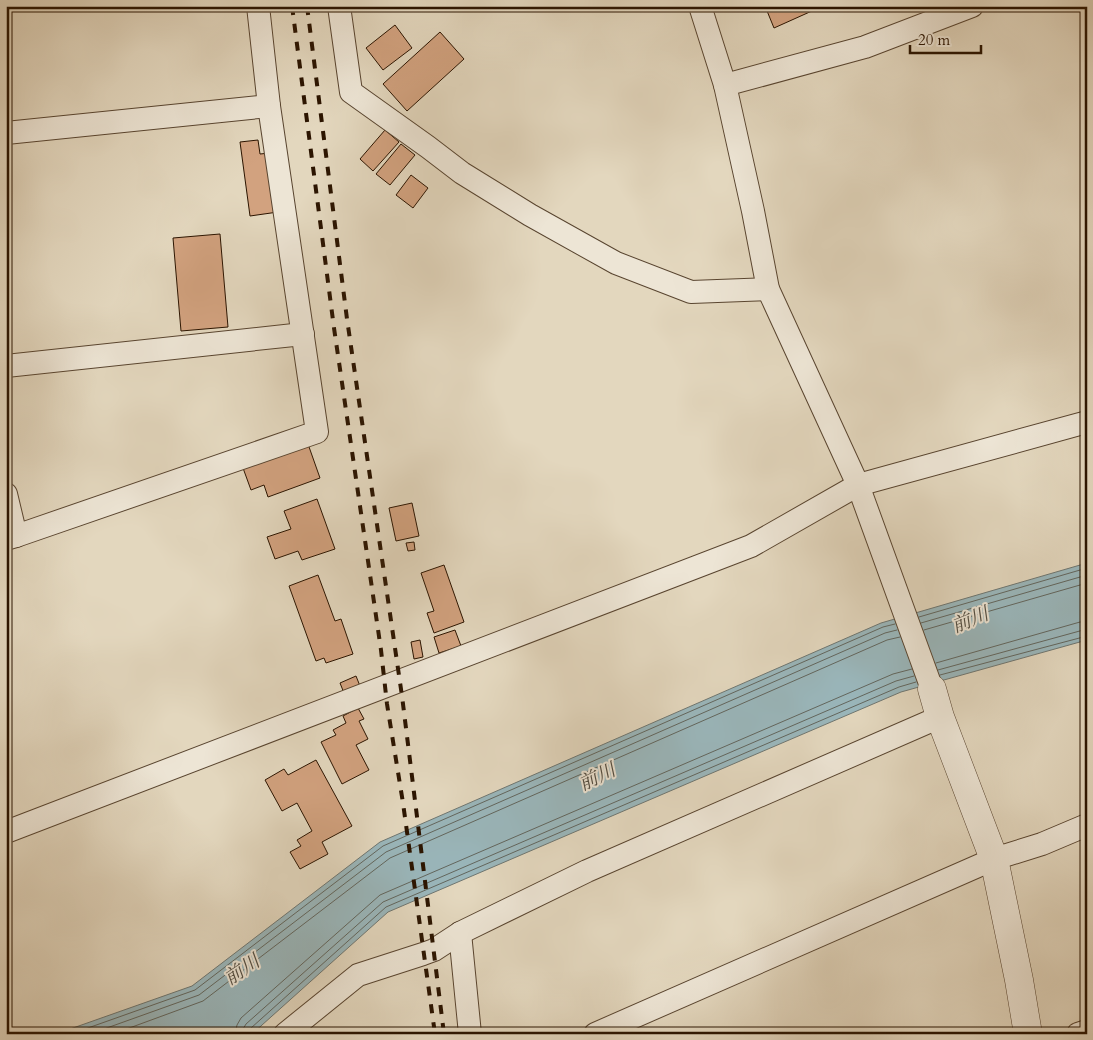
<svg xmlns="http://www.w3.org/2000/svg" width="1093" height="1040" font-family="Cardo,'Noto Serif JP',serif">
<style>
.water{fill:#9ab7bc;stroke:#6e7671}
.lines{fill:none;stroke-linecap:round;stroke-linejoin:round}
.shore{stroke:#62665e;stroke-width:1}
.building{fill:#d2a27f;stroke:#2b1400}
.minor-casing{stroke:#594530;stroke-width:24}
.tertiary-casing{stroke:#594530;stroke-width:29}
.minor{stroke:#ede5d5;stroke-width:22}
.tertiary{stroke:#ede5d5;stroke-width:28}
.rail{stroke:#2b1400;stroke-width:4;stroke-dasharray:9 9;stroke-linecap:butt}
.labels{text-anchor:middle;dominant-baseline:central;stroke-width:4;stroke-linejoin:round;paint-order:stroke}
.water-label{font-size:19px;font-style:italic;fill:#524d42;stroke:#ede5d5}
</style>
<rect width="100%" height="100%" fill="#e3d7be"/>
<filter id="stains"><feTurbulence type="fractalNoise" baseFrequency=".004" numOctaves="4"/><feColorMatrix values="0 0 0 0 .2 0 0 0 0 .09 0 0 0 0 .02 0 0 0 .5 -.17"/></filter>
<radialGradient id="worn" r=".72"><stop offset=".6" stop-color="#630" stop-opacity="0"/><stop offset="1" stop-color="#630" stop-opacity=".3"/></radialGradient>
<path class="water" d="M1087 563V640L901 692 388 912 252 1034H56L192 986 380 842 881 623Z"/>
<g class="lines">
<g class="shore">
<path d="M919 617 1087 568"/>
<path d="M921 623 1087 575"/>
<path d="M924 630 1087 583"/>
<path d="M936 663 1080 622H1087"/>
<path d="M938 670 1087 629"/>
<path d="M940 675 1087 636"/>
<path d="M71 1034 195 990 383 846 883 627 895 624"/>
<path d="M90 1034 199 995 386 852 885 633 897 630"/>
<path d="M113 1034 203 1001 390 858 887 640 900 637"/>
<path d="M235 1034 237 1025 241 1018 380 895 893 674 912 669"/>
<path d="M243 1034V1029L246 1024 383 902 896 681 914 676"/>
<path d="M249 1034 251 1028 386 907 899 687 916 682"/>
</g>
</g>
<g class="building">
<path d="M765 6H823L774 28Z"/>
<path d="M395 25 412 48 383 70 366 48Z"/>
<path d="M440 32 464 59 407 111 383 84Z"/>
<path d="M385 130 399 142 373 171 360 159Z"/>
<path d="M258 140 260 154 270 153 278 212 250 216 240 142Z"/>
<path d="M401 144 415 155 390 185 376 174Z"/>
<path d="M411 175 428 188 413 208 396 195Z"/>
<path d="M220 234 228 327 181 331 173 238Z"/>
<path d="M308 444 320 478 268 497 264 485 251 490 243 468Z"/>
<path d="M317 499 335 549 302 560 298 551 275 559 267 537 291 529 284 511Z"/>
<path d="M412 503 419 536 396 541 389 508Z"/>
<path d="M414 542 415 550 408 551 406 543Z"/>
<path d="M444 565 464 622 434 633 427 613 434 611 421 573Z"/>
<path d="M318 575 335 621 341 619 353 654 326 663 324 658 316 661 289 586Z"/>
<path d="M455 630 461 646 439 653 434 637Z"/>
<path d="M420 640 423 657 414 659 411 642Z"/>
<path d="M356 676 360 686 344 693 340 683Z"/>
<path d="M358 708 364 719 359 721 368 739 356 745 369 770 342 784 321 742 336 735 333 730 346 723 343 716Z"/>
<path d="M316 760 352 826 322 842 328 854 300 869 290 852 301 846 297 840 312 831 297 803 282 811 265 780 284 769 288 775Z"/>
</g>
<g class="lines">
<g class="minor-casing">
<g id="minor">
<path d="M339 6 351 92 428 147 462 173 530 215 616 263 691 292 768 289"/>
<path d="M700 6 725 85 753 211 768 289 858 485 932 689"/>
<path d="M725 85 865 47 972 6"/>
<path d="M6 133 269 106"/>
<path d="M6 366 303 334"/>
<path d="M6 494 16 536 6 539"/>
<path d="M16 536 317 432 269 106 258 6"/>
<path d="M6 832 751 546 858 485 1087 422"/>
<path d="M460 933 470 1034"/>
<path d="M285 1034 358 975 423 954 434 950 460 933 587 871 940 717"/>
<path d="M595 1034 994 859 1042 844 1087 825"/>
<path d="M1078 1034 1087 1031"/>
</g>
</g>
<g class="tertiary-casing">
<path id="tertiary" d="M932 689 940 717 994 859 1019 980 1028 1034"/>
</g>
<use href="#minor" class="minor"/>
<use href="#tertiary" class="tertiary"/>
<g class="rail">
<path d="M292 6 334 328 381 650 387 704 403 803 435 1034"/>
<path d="M307 6 347 319 402 696 444 1034"/>
</g>
</g>
<g class="labels">
<g class="water-label">
<text transform="translate(970 620) rotate(-22)">前川</text>
<text transform="translate(597 777) rotate(-26)">前川</text>
<text transform="translate(242 970) rotate(-34)">前川</text>
</g>
</g>
<rect width="1093" height="1040" fill="none" stroke="#e3d7be" stroke-width="25"/>
<rect x="8" y="8" width="1078" height="1025" fill="none" stroke="#2b1400" stroke-width="2.5"/>
<rect x="12" y="12" width="1068" height="1015" fill="none" stroke="#2b1400"/>
<path d="M910 45v8h71v-8" fill="none" stroke="#2b1400" stroke-width="2.5"/>
<text x="918" y="45" font-size="15" fill="#2b1400" stroke="#ede5d5" stroke-width="4" paint-order="stroke">20 m</text>
<rect width="100%" height="100%" filter="url(#stains)"/>
<rect width="100%" height="100%" fill="url(#worn)"/>
</svg>
